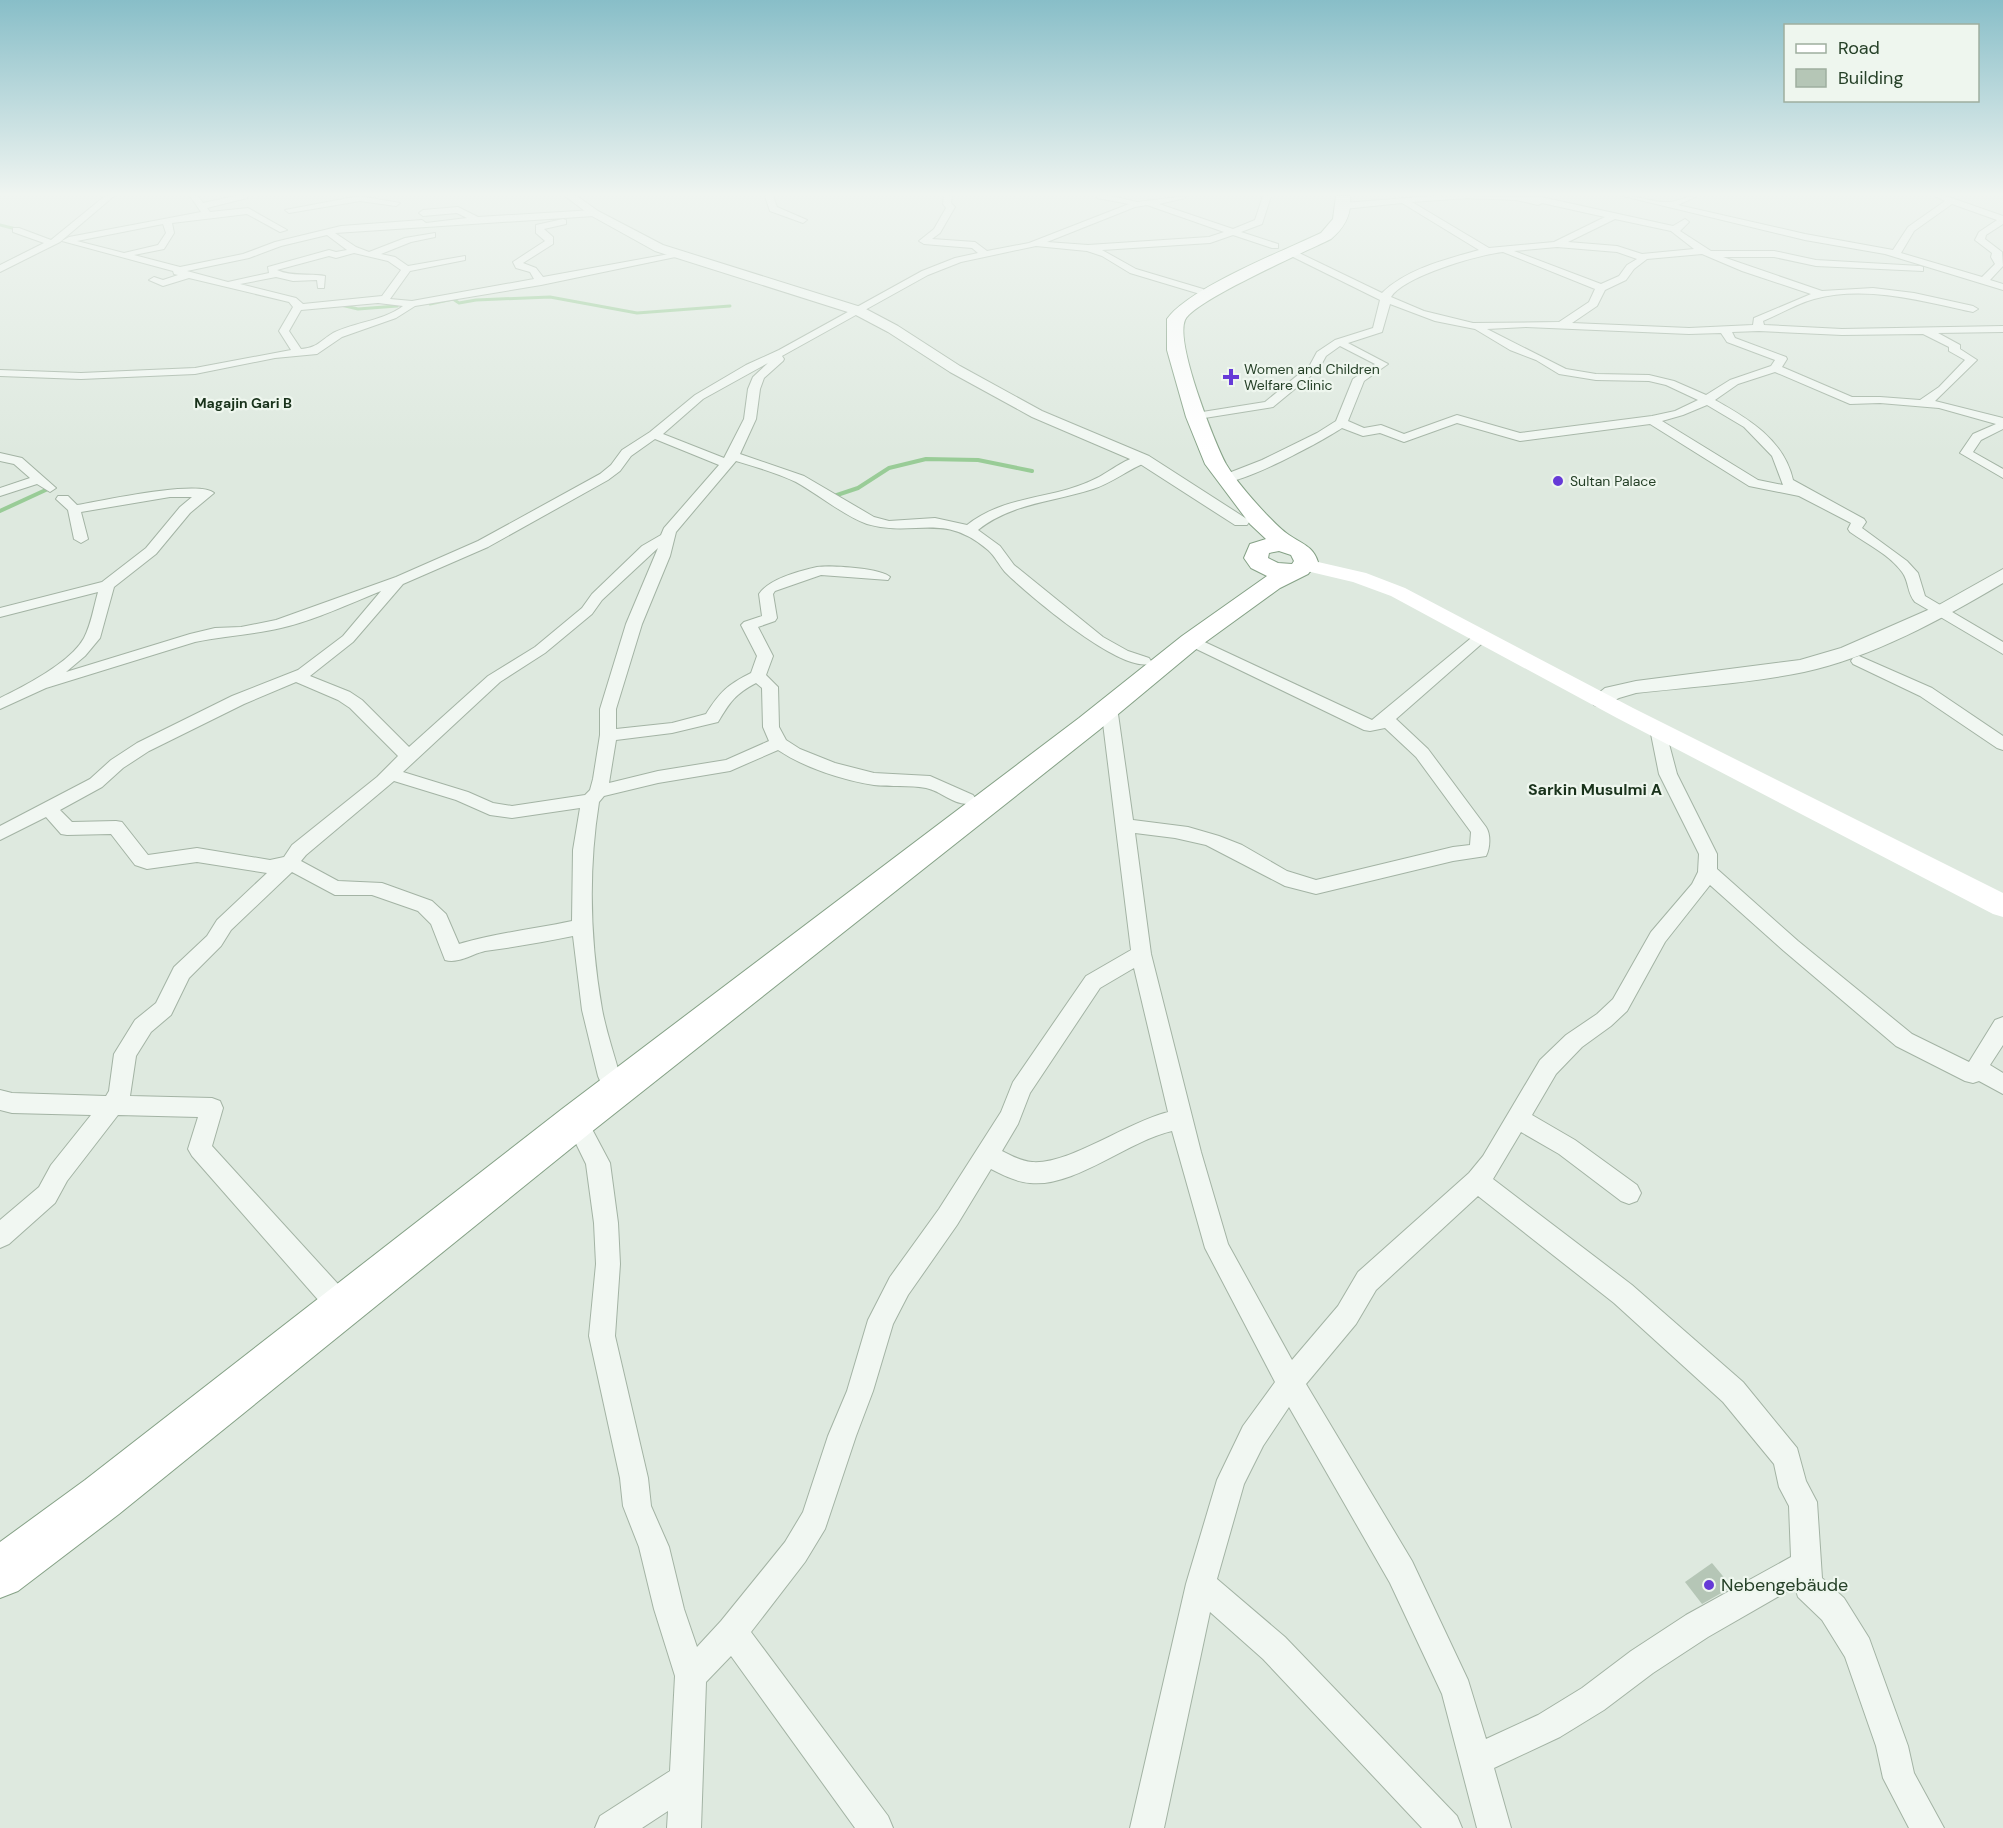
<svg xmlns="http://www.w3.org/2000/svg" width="2003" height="1828" font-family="'DM Sans',sans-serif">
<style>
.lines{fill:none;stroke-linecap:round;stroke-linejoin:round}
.stream-far1{stroke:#99cc97;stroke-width:3}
.stream{stroke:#99cc97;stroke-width:4}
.building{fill:#b5c6b6}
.minor-casing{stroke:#a3b3a4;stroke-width:2}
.tertiary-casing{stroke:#a3b3a4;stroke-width:2}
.trunk-casing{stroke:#85a186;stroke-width:2}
.minor{fill:#f1f7f2;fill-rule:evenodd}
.tertiary{fill:#f1f7f2;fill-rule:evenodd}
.secondary{fill:#fff;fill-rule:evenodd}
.trunk{fill:#fff;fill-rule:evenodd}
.poi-dot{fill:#663ad7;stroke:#eef6ee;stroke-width:2}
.labels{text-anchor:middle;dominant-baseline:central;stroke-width:4.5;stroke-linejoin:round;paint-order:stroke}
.far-poi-label{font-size:14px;fill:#264128;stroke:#eef6ee;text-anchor:start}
.far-neighbourhood-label{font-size:14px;font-weight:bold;fill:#19321b;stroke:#eef6ee}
.neighbourhood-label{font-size:16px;font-weight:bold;fill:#19321b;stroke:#eef6ee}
.near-poi-label{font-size:18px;fill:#264128;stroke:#eef6ee;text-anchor:start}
</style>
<rect width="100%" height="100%" fill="#dee9df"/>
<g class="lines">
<g class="stream-far1">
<path d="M0 225 20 230"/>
<path d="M430 304 453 299 459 303 476 300 550 297 637 313 730 306"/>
<path d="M341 305 358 309 397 306"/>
</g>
<g class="stream">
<path d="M831 497 858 488 889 468 926 459 978 460 1032 471"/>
<path d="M0 511 50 488"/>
</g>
</g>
<path class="building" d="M1712 1563 1732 1587 1702 1604 1685 1582Z"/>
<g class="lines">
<g class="minor-casing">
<g id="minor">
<path d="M105 196H114L60 242 0 272V265L44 243 13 232V228H19L51 240Z"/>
<path d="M190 196H198L203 203 235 196H248L247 198 207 208 210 212 248 208 287 230 280 232 247 214 172 223 174 233 164 249 134 255 180 267 243 254 275 242 341 226 422 220 426 223 467 218 457 213 423 216 419 213 423 210 458 207 478 217 594 210 598 213 594 216 335 233 356 247 369 252 405 238 435 233V237L411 242 381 254 395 257 408 266 465 256V260L410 271 390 299 412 301 534 279 530 272 516 268 513 262 545 241 536 233V225L563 219 566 220V224L544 229 553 237V244L523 263 536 268 543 277 680 252 685 255 541 285 415 306 396 318 342 337 317 354 275 358 195 374 81 379 0 376V370L81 373 195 368 291 350 279 331 293 307 289 302 189 278 163 286 149 280 154 277 163 280 178 275 174 274 173 271 62 241 69 237 201 212ZM163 224 166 233 158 245 124 253 77 241ZM327 235 347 250 336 252 329 250 268 267 269 273 228 282 187 271 249 258 281 246ZM354 253 388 261 401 270 382 296 303 304 296 298 240 284 276 277 293 281 317 280 318 288H324L325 276C309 273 292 277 277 270L329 256 336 258ZM378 303 403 306C383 321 355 322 333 333 320 341 317 348 301 349L289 331 301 310Z"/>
<path d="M359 196 400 203 396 206 360 201 289 213 285 210Z"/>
<path d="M765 196H773L777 207 807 220 803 223 770 211Z"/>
<path d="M944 196H952L951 203 955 207 940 233 932 239 975 242 987 251 1029 243 1129 204 1097 198 1096 196H1112L1137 202 1186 196 1185 198 1159 204 1233 229 1255 220 1263 196H1271L1262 224 1241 232 1278 244V248H1272L1233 235 1210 243 1102 250 1136 269 1203 289 1205 291 1200 294 1130 273 1102 256 1087 251 1036 246 961 262 928 275 782 356 784 359 783 361 764 378 760 389 756 419 740 454 804 476 874 517 889 521 935 518 967 525C1006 494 1055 500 1097 478 1111 471 1132 453 1147 456L1149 459 1147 462C1129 469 1112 483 1093 489 1053 502 1012 503 978 530L1000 546 1014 565 1103 637 1128 651 1149 658 1151 661 1149 664C1119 672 1027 594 1005 572 999 565 995 556 988 550 942 511 916 538 867 524 844 516 818 494 796 482 777 473 756 467 736 461L676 532 670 556 642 624 616 709V729L672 723 706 714C720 692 727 685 751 673L757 656 741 625 744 622 762 616 759 594C769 579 799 571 817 567 830 565 882 568 890 577L888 580 821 575 775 591 773 594 777 618 775 621 758 627 773 656 766 675 778 687 779 727 786 740 800 749 835 763 874 773 930 776 973 795 976 799 973 803C956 808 942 791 926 788 909 785 891 787 874 785 842 780 805 768 778 750L730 771 658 783 604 796 599 802C588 871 590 940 602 1009 606 1031 614 1054 620 1076L617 1083 609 1085 601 1083 598 1076 582 1010 573 936C544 942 515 947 485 951 472 954 458 964 445 960L431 924 418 911 372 895H335L292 872 231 930 221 946 189 978 171 1015 151 1032 136 1056 130 1096 212 1098 220 1101 223 1108 212 1146 338 1284 342 1293 338 1302 329 1305 320 1302 192 1156 188 1149 198 1117 118 1115 67 1181 55 1203 9 1244 0 1248V1220L39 1187 51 1165 91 1115 12 1113 0 1110V1090L12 1093 106 1096 109 1091 114 1054 135 1020 156 1003 174 967 207 936 217 920 267 873 197 862 147 869 135 865 111 834 67 835 61 834 46 817 0 840V826L90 779 111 760 137 743 232 696 298 670 343 636 381 591C349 604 315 620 281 628 252 635 223 636 195 642L46 688 0 709V698C25 686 71 662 84 638 91 625 94 606 98 592L0 617V608L102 582 146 548 180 507 192 497H170L81 512 88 539 81 543 74 539 68 510 56 499 58 496H68L77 505C100 501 200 479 214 493L190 513 156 554 114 587 100 638 85 656 66 672 190 634 215 628 241 627 276 620 396 577 478 541 600 474 611 465 622 450 650 432 695 395 746 365 779 350 922 271 955 258 978 253 972 248 924 244 919 241 934 229 946 208 943 204ZM1147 205 1224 232 1209 237 1088 245 1047 242 1135 207ZM768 363 753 377 748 389 744 419 724 458 663 434 703 399ZM655 439 719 465 664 528 661 535 642 546 592 594 582 608 535 647 488 676 409 747 362 700 350 692 310 676 353 642 403 584 488 547 608 480 620 471 631 456ZM658 548 626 624 600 709V735L593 779 590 790 585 795 512 806 493 803 468 792 403 772 500 682 545 653 592 614 602 600ZM296 682 338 700 350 708 398 756 377 777 292 845 284 857 270 860 197 848 148 855 122 822 116 821 72 822 60 810 102 787 123 768 149 751 244 704ZM756 683 762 688 763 727 769 741 726 760 658 771 609 783 616 740 672 733 718 722C730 702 735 694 756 683ZM394 781 456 800 490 815 512 818 580 808 573 850 572 921C535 929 495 933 459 944L446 914 432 901 382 883 338 881 301 861 306 855Z"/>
<path d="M1432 196 1541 197 1673 226 1685 219 1689 222 1680 231 1711 251H1774L1816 260 1920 266 1923 267V271L1816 266 1774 257H1723L1822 291 1873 288 1914 293 1973 306 1978 309 1973 312C1922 301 1866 285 1814 299 1796 304 1780 314 1763 321L1764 325 1842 329 2003 326V332L1938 333 1960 345V349L1977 360 1935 401 2003 418V429L1981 440 1973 452 2003 469V478L1960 453 1973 434 1996 424 1939 408 1880 403 1850 404 1775 372 1738 384 1715 400C1749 419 1784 440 1793 480L1864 519 1866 522 1862 528 1907 561 1918 573 1925 596 2003 642V654L1915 602C1907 593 1909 581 1902 572 1890 555 1867 544 1850 532L1848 529 1851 523 1799 496 1749 486 1650 424 1520 441 1457 423 1404 442 1380 433 1363 436 1342 428C1324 440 1240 486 1221 482L1220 479 1221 476 1262 460 1317 433 1336 421 1353 379 1375 364 1340 346 1326 356 1319 369 1273 407 1192 420 1190 417 1196 413 1265 402 1310 365 1317 352 1335 340 1373 328 1380 300 1289 255V251H1295L1382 293C1406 269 1447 259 1479 250L1402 203 1344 209 1340 206 1344 203ZM1467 198 1516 200 1538 205 1542 203 1605 217 1554 242 1489 248 1412 202ZM1615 219 1671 231 1694 249 1642 254 1617 246 1568 242ZM1557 247 1617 252 1637 259 1627 265 1619 276 1601 284 1514 251ZM1503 252 1595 289 1589 302 1559 322 1473 323 1424 311 1391 297C1404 276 1478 255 1503 252ZM1702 254 1742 271 1811 294 1754 318 1753 325 1689 328 1572 323 1597 306 1605 290 1626 280 1634 269 1647 259ZM1390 304 1435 321 1475 329 1510 350 1536 360 1559 374 1596 380 1649 381 1666 385 1698 400 1675 411 1652 416 1520 433 1457 415 1404 434 1381 425 1364 428 1348 421 1364 381 1388 364 1348 343 1382 332ZM1526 327 1689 334 1721 333 1727 342 1775 360 1771 366 1730 380 1706 395 1674 381 1649 375 1596 374 1566 369 1487 329ZM1759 331 1842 335 1923 334 1949 347V351L1965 360 1939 387 1920 400 1880 397H1852L1782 367 1787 359 1786 357 1735 338 1732 332ZM1707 405 1744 427 1772 456 1783 485 1758 480 1662 421 1683 415Z"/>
<path d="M1623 196C1638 195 1653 203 1668 202 1678 202 1686 196 1697 196L1678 205 1805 234 1893 250 1908 227 1945 201 1935 196H1946L2003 216V224L1986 235 1985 239 2002 252 2003 266 1990 280 2003 284V290L1885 254 1805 240ZM1952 204 1997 220 1979 232 1975 240 1992 253 1991 257 1995 264 1982 277 1901 253 1914 231Z"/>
<path d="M0 453 22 458 56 488 50 492 37 484 0 496V488L30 478 14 464 0 461Z"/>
<path d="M1481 632 1486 634 1489 637 1486 640 1396 719 1428 749 1486 827C1491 835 1490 848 1486 856L1453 861 1316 894 1285 886 1206 845 1175 838 1135 833 1151 954 1201 1152 1228 1244 1292 1360 1338 1306 1358 1272 1469 1173 1483 1156 1540 1060 1566 1035 1597 1014 1613 999 1651 932 1692 884 1698 872 1699 854 1659 774 1650 729 1652 725H1664L1677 774 1717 854V869L1798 941 1912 1034 1969 1062 1995 1020 2003 1017V1045L1990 1065 2003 1073V1094L1979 1081 1973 1083 1965 1081 1896 1046 1784 951 1710 885 1665 942 1627 1011 1611 1026 1582 1047 1556 1074 1532 1115 1575 1140 1637 1185 1641 1193 1637 1201 1629 1204 1621 1201 1559 1154 1521 1132 1493 1179 1632 1285 1743 1382 1797 1448 1806 1481 1817 1502 1822 1578 1844 1598 1869 1638 1908 1746 1914 1773 1944 1828H1909L1883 1778 1876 1746 1845 1657 1822 1620 1798 1597 1795 1587 1708 1637 1653 1673 1604 1710 1560 1737 1494 1768 1511 1828H1477L1442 1694 1390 1583 1289 1407 1263 1446 1244 1484 1217 1579 1285 1637 1457 1816 1462 1828H1422L1263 1659 1210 1612 1164 1828H1130L1186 1584 1217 1480 1243 1426 1275 1382 1205 1248 1172 1131C1128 1141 1074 1188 1030 1183 1016 1182 1003 1175 991 1169L957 1225 908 1295 893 1324 873 1391 856 1436 825 1529 805 1562 751 1632 888 1816 893 1828H855L731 1656 706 1682 701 1828H667L668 1811 642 1828H595L600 1816 670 1771 675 1676 654 1609 639 1547 623 1506 620 1478 589 1336 596 1264 594 1223 586 1164 565 1121 568 1114 576 1111 584 1114 610 1163 618 1223 620 1264 615 1336 648 1478 651 1506 669 1547 684 1609 697 1647 721 1621 785 1542 803 1512 828 1436 847 1391 868 1320 890 1277 939 1209 1001 1112 1013 1082 1086 976 1131 950 1101 707 1103 703H1115L1117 707 1133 820 1188 827 1219 836 1242 845 1287 871 1316 880 1453 847 1470 845 1471 832 1416 757 1385 728 1370 731 1364 730 1186 644 1183 641 1191 636 1196 638 1372 720 1476 634ZM1134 968 1168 1112C1127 1122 1069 1165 1032 1162 1021 1161 1012 1156 1002 1151L1018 1124 1030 1093 1100 988ZM1478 1196 1614 1303 1723 1402 1774 1464 1779 1487 1789 1506 1791 1557 1686 1615 1631 1651 1582 1688 1538 1715 1486 1739 1468 1680 1412 1561 1306 1384 1356 1324 1376 1290Z"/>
<path d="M1859 656 1932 688 2003 736V750L1997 748 1920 696 1853 664 1851 661 1853 658Z"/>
</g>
</g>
<g class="tertiary-casing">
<g id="tertiary">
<path d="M565 196H577L598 211 663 245 864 308 898 326 960 366 1042 411 1149 456 1250 521 1247 525H1235L1137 462 1032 417 950 372 888 332 854 314 655 251 590 215Z"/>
<path d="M2003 569V583C1944 618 1871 658 1804 672 1751 683 1690 687 1636 693L1619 698 1601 707 1594 705 1590 700 1605 688 1636 681 1800 660 1841 648 1937 606Z"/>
</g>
</g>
<g class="trunk-casing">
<path id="trunk" d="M1336 196H1350C1352 214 1345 227 1331 239 1307 251 1193 301 1185 320 1175 343 1214 441 1226 464 1236 481 1252 499 1266 514 1273 521 1281 530 1289 535 1302 544 1313 546 1318 562L1308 574 1280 588 1200 646 1099 730 590 1133 119 1514 18 1591 0 1598V1542L85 1480 562 1109 1079 718 1182 636 1267 576 1251 568 1244 558 1250 544 1266 539 1250 524 1205 464 1186 417 1167 350V319C1189 288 1283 251 1321 233L1333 219ZM1279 551 1291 555 1294 561 1292 564 1278 563 1268 558 1269 553Z"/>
</g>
<use href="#minor" class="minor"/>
<use href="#tertiary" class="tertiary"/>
<path class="secondary" d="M1305 559 1366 573 1405 588 1633 708 2003 893V917L1993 914 1617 718 1391 596 1353 582 1298 569 1295 565 1298 561Z"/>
<use href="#trunk" class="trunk"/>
</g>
<linearGradient id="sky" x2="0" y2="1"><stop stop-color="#88bec8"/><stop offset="0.43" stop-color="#f0f5f1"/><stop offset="1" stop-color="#f0f5f1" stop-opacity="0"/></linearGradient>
<rect width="2003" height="452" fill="url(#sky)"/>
<g class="poi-dot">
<path d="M1228 368h6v6h6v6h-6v6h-6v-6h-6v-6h6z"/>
<circle cx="1558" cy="481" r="6"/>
<circle cx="1709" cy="1585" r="6"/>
</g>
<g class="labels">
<g class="far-poi-label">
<text x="1244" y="369">Women and Children<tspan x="1244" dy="16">Welfare Clinic</tspan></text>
<text x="1570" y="481">Sultan Palace</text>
</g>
<g class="far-neighbourhood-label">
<text x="243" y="403">Magajin Gari B</text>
</g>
<g class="neighbourhood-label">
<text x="1595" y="789">Sarkin Musulmi A</text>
</g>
<g class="near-poi-label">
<text x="1721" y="1585">Nebengebäude</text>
</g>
</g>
<rect x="1784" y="24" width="195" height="78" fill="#eef6ee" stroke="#9eae9f" stroke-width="1.5"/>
<rect x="1796" y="44" width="30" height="9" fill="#ffffff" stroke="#9eae9f" stroke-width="1.5"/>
<text x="1838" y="54" font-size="18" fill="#264128">Road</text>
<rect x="1796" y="69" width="30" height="18" fill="#b5c6b6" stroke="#9eae9f" stroke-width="1.5"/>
<text x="1838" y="84" font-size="18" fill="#264128">Building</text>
</svg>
